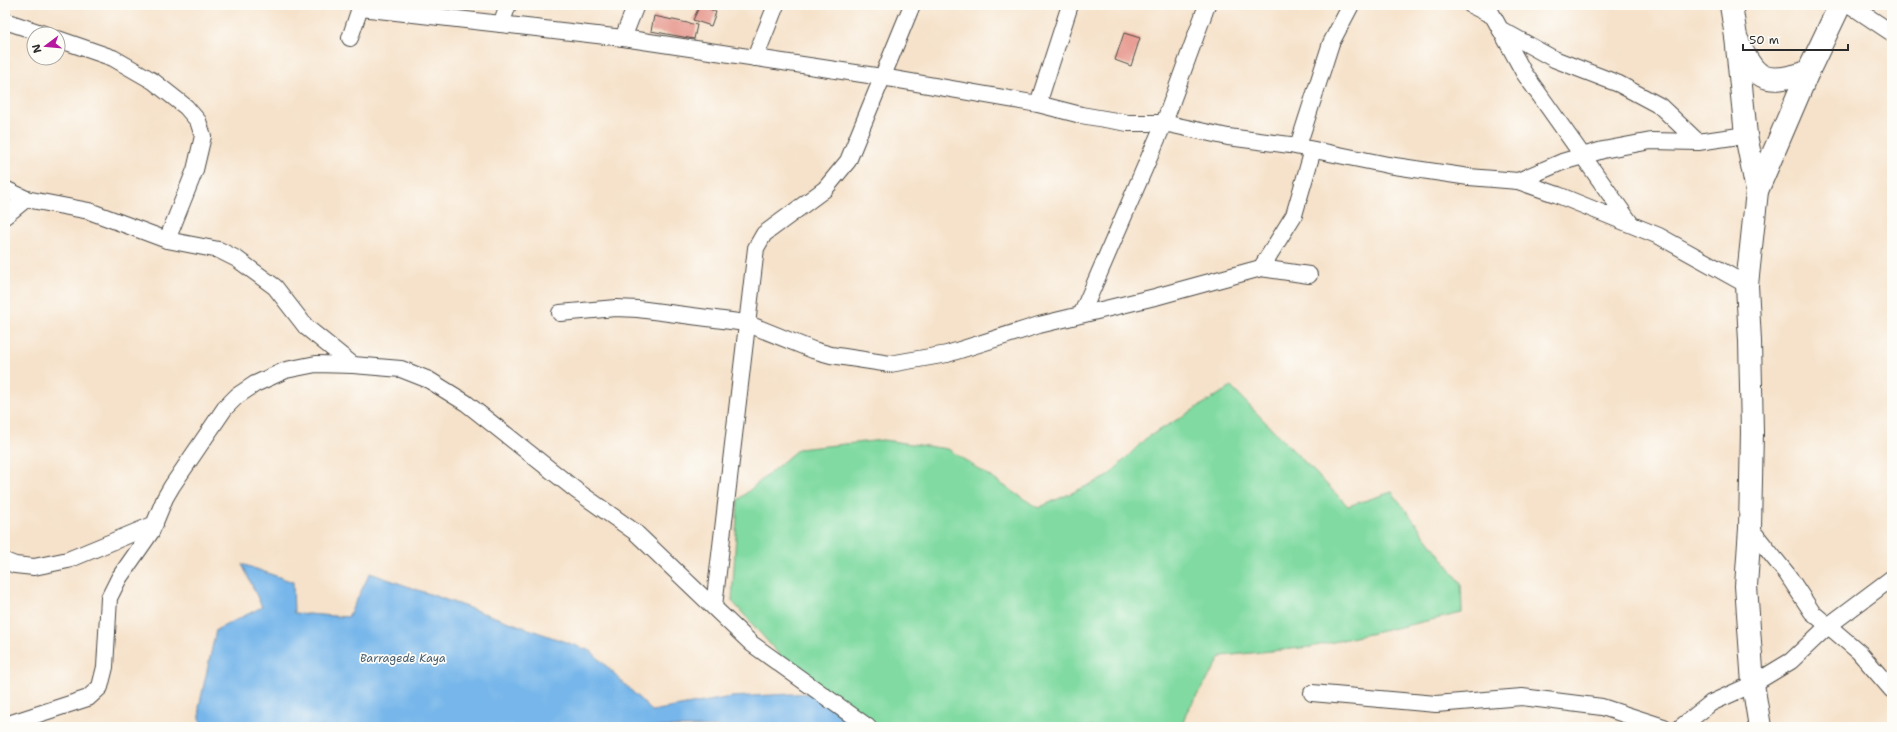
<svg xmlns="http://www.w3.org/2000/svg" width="1897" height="732" font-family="'Shantell Sans',sans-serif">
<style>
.green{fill:#80daa1;stroke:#568266}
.water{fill:#76b6ea;stroke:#50708a}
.building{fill:#e89e94}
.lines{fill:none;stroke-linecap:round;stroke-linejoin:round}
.street-casing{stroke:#494643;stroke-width:18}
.secondary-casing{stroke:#494643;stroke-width:24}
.primary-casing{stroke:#494643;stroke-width:24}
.street{stroke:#fff;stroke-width:16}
.secondary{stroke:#fff;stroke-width:22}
.primary{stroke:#fff;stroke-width:22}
.labels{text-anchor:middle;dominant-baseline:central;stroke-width:3.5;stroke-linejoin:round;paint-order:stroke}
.water-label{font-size:11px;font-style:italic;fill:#455c6e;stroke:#fdfcf7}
</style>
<rect width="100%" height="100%" fill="#fdfcf7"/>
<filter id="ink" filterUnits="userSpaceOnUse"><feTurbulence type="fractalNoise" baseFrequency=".025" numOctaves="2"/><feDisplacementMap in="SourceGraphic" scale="8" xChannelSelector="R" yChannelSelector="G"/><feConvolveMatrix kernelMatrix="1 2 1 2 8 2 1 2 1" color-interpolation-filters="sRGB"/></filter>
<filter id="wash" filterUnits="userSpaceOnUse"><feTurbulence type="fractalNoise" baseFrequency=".012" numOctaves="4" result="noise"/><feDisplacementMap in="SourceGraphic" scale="16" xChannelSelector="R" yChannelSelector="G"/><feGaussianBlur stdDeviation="0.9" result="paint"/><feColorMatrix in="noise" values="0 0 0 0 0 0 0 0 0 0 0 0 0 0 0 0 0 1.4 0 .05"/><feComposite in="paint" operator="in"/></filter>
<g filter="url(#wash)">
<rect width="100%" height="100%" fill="#f6e2ca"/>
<path class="green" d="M1231 387 1348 506 1392 492 1461 583 1462 613 1311 647 1222 656 1186 713 1182 727H855L813 693 732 601 738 500 798 449 883 440 948 449 1038 508 1107 477 1145 439Z"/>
<path class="water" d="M242 564 293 582 294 613 348 617 370 573 591 651 652 711 731 697 813 693 855 727H201L199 707 216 630 262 607Z"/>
<g id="blocks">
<g class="building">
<path d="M700 5 716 12 711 26 693 20Z"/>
<path d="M654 16 697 25 694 39 651 31Z"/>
<path d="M1124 33 1140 38 1131 66 1115 60Z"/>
</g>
</g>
</g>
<g filter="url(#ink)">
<use href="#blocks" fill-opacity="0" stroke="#494643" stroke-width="1"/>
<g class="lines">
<g class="street-casing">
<g id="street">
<path d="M1471 5 1491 15"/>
<path d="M1487 5 1524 73 1631 224"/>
<path d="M1850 5 1892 33"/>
<path d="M361 8 623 38 882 77 1038 104 1081 115 1128 123H1164L1228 137 1290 145 1388 165 1469 177 1518 181 1558 195 1659 236 1747 285"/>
<path d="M5 21 44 34"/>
<path d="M501 24 508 5"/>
<path d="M1500 29 1554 59 1619 84 1660 106 1698 142"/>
<path d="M350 38 361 5"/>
<path d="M623 38 636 5"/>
<path d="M58 39 113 58 153 81 186 107 198 121 203 136 195 170 167 240"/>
<path d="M755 58 776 5"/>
<path d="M1038 104 1070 5"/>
<path d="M1298 146 1331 43 1351 5"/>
<path d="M1518 181 1562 162 1603 150 1651 141 1698 142 1746 135"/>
<path d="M5 189 26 199"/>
<path d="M5 216 26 199 89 211 167 240 219 250 237 259 275 287 306 327 353 365"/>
<path d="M1261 268 1294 215 1313 150"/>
<path d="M560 313 616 308 638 309 746 323 813 350 831 355 890 364 947 354 1039 325 1155 297 1261 268 1309 275"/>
<path d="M1082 313 1164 123 1207 5"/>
<path d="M1750 528 1787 574 1812 612 1859 652 1892 690"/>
<path d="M5 561 15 565 34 567 68 560 155 524"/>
<path d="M714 606 756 248 764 234 825 189 848 161 912 5"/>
<path d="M1312 693 1436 704 1522 697 1602 707 1664 727"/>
<path d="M5 725 88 698 100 687 105 667 109 598 119 578 151 532 165 498 172 486 225 408 237 396 255 384 286 370 316 364 353 365 401 369 429 380 466 403 577 491 635 532 752 644 868 727"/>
<path d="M1681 727 1711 703 1753 684 1791 661 1828 626 1892 578"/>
</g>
</g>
<g class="secondary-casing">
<path id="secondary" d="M1731 5 1736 37 1746 135 1757 191"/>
</g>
<g class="primary-casing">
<g id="primary">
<path d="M1736 37C1755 80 1763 86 1808 72"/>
<path d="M1760 727 1753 684 1746 586 1750 528 1752 432 1750 341 1747 285 1757 191 1808 72 1840 5"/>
</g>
</g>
<use href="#street" class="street"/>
<use href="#secondary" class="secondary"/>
<use href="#primary" class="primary"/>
</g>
</g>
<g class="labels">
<g class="water-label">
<text x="403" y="658">Barragede Kaya</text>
</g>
</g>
<rect width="1897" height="732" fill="none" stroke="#fdfcf7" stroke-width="20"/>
<g transform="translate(46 46) rotate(254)"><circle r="19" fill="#fdfcf7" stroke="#a9a8a5"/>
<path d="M0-3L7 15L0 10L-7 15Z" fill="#b5179e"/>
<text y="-6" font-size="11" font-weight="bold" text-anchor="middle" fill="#2b2b2b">N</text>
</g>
<path d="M1743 44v6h105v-6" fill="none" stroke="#2b2b2b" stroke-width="2"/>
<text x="1749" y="44" font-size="12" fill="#2b2b2b" stroke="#fdfcf7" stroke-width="3" paint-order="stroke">50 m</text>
</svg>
